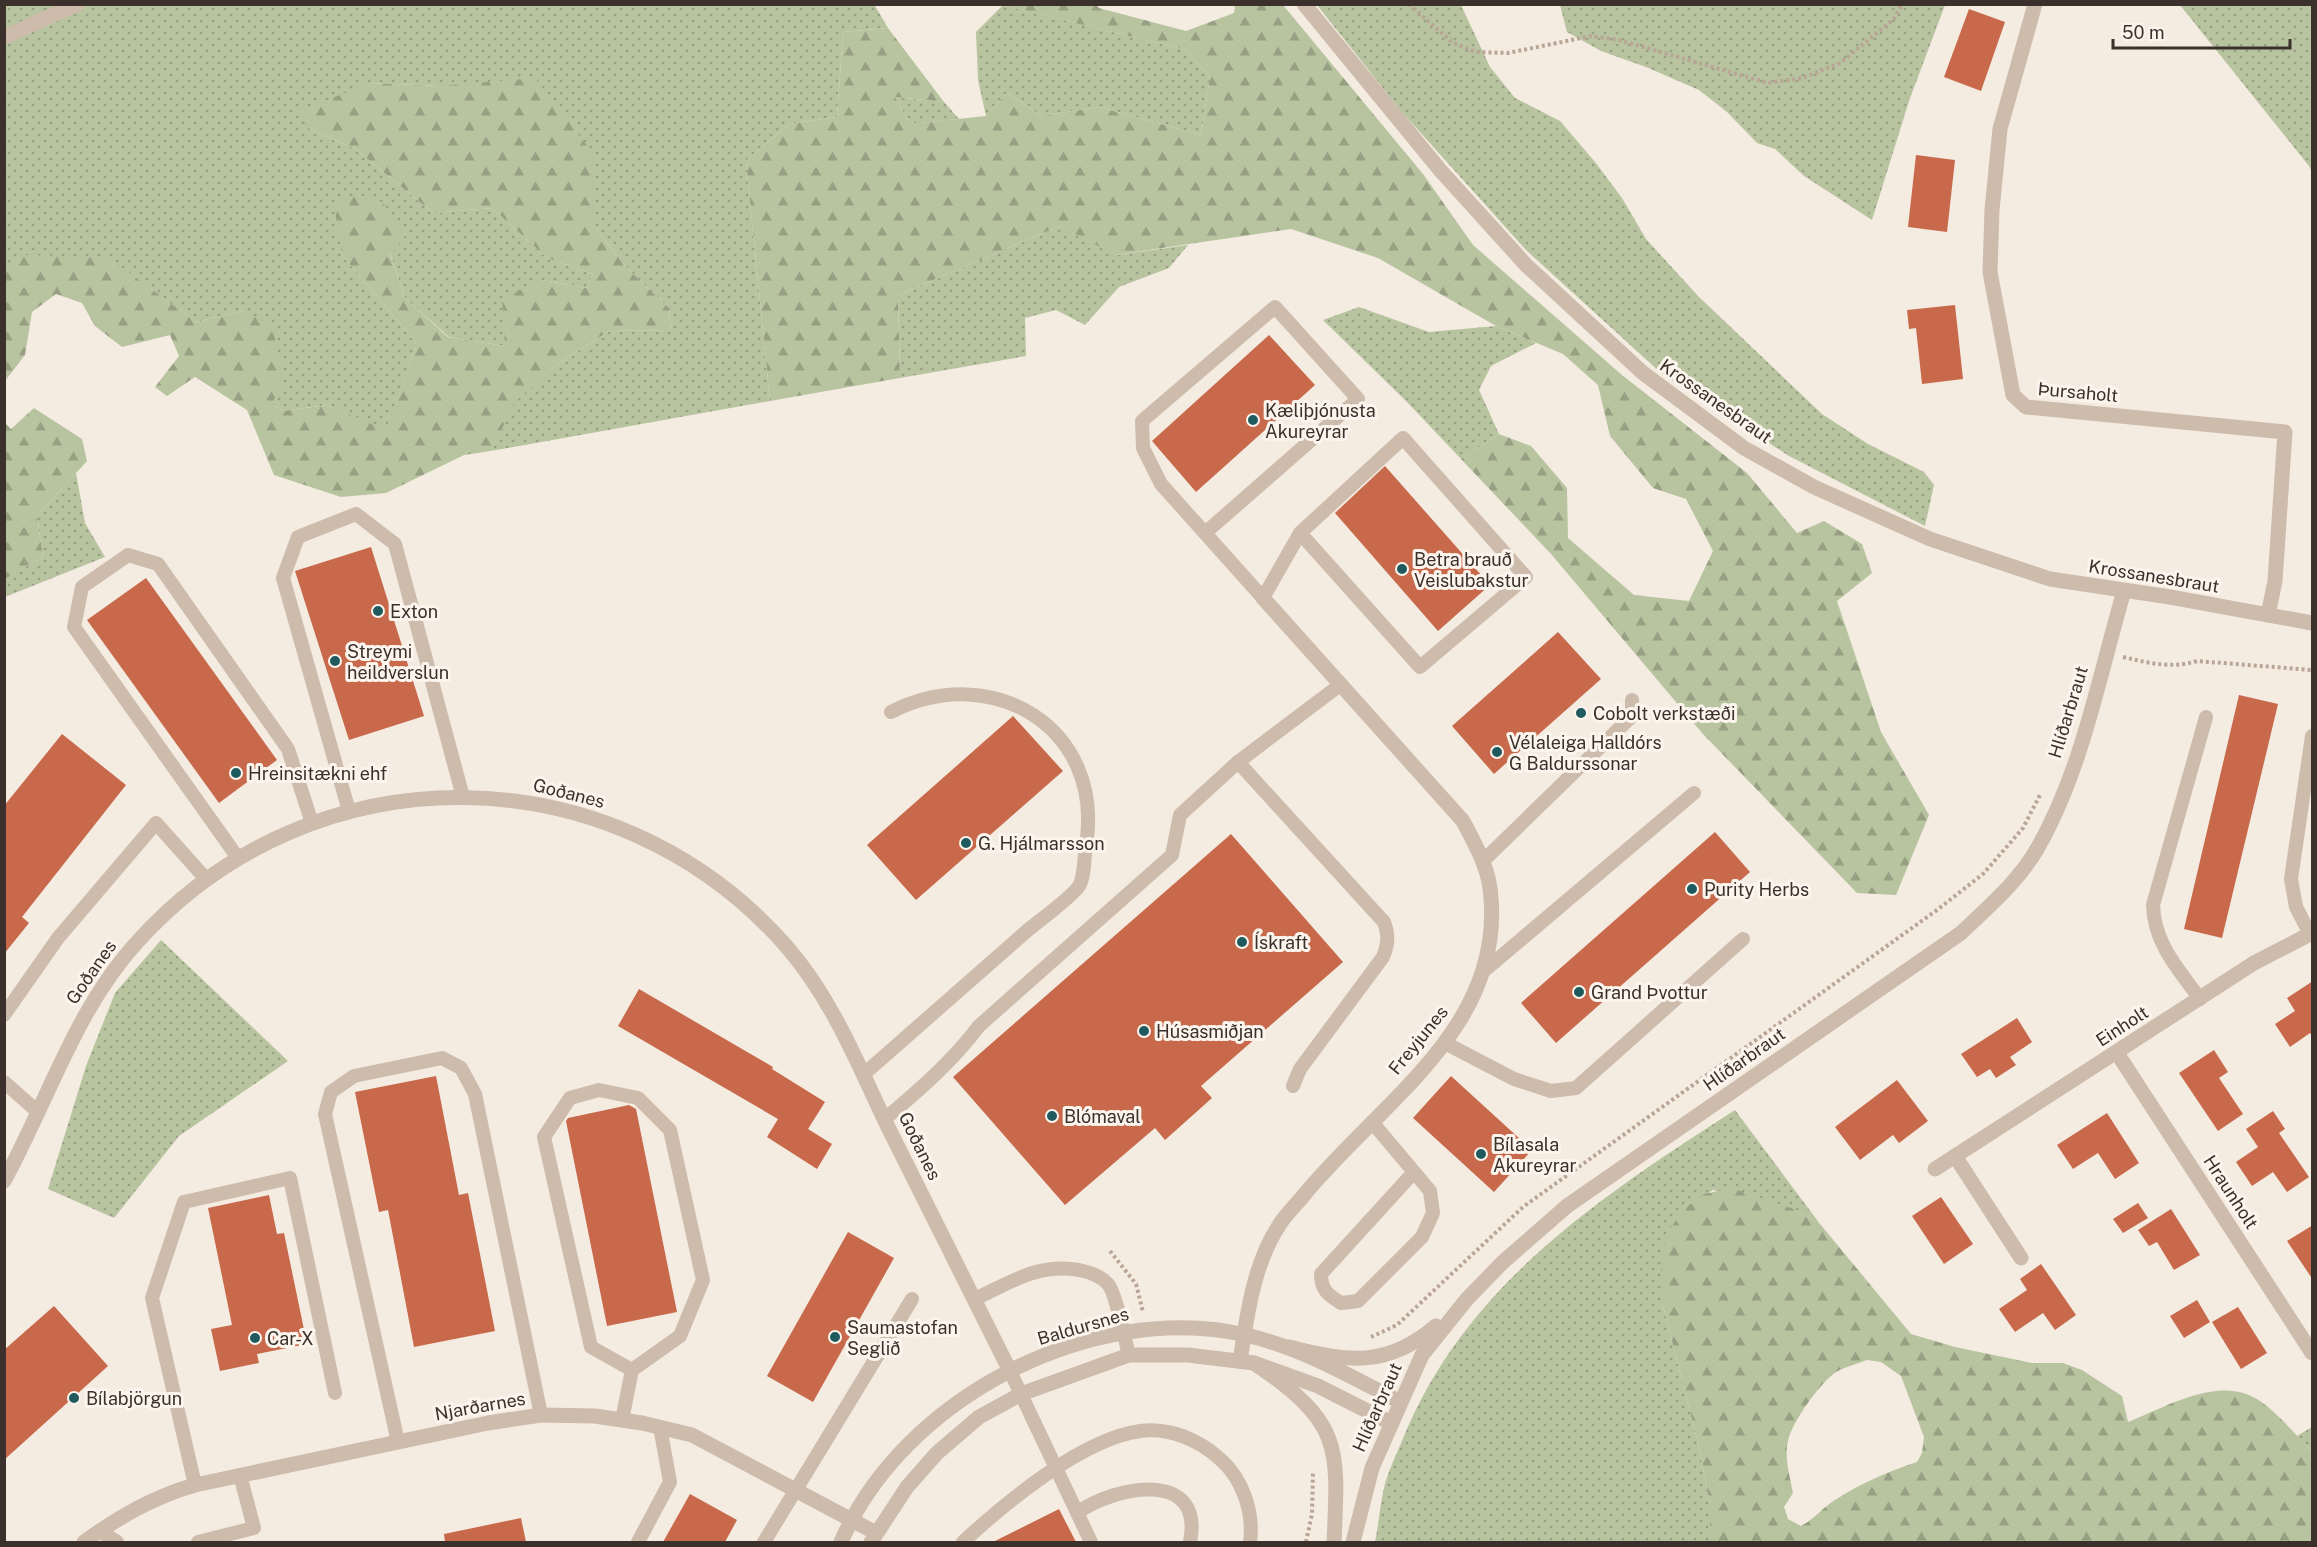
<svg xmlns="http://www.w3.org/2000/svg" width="2317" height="1547" font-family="'Public Sans',sans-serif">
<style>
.grass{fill:url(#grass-dots)}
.forest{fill:url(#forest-firs);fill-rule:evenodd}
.building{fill:#c8694b}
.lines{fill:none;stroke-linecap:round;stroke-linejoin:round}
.path{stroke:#b9a596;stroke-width:4;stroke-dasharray:3 3;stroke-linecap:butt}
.service{stroke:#cdbbac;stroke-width:14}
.minor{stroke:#cdbbac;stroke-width:15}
.tertiary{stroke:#cdbbac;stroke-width:15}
.poi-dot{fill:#1f5a5e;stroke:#fbf5ee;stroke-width:2}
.labels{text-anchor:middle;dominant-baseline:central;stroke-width:6;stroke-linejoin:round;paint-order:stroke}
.street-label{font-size:18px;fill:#3b302b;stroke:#fbf5ee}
.poi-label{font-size:18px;fill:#3b302b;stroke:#fbf5ee;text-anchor:start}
</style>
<defs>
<pattern id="grass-dots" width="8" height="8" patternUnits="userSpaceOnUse" patternTransform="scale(1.5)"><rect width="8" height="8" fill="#b8c4a0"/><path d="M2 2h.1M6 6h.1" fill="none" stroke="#97a083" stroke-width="1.8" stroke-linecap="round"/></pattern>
<pattern id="forest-firs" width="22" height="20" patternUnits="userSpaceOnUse" patternTransform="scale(1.5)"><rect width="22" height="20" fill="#b8c4a0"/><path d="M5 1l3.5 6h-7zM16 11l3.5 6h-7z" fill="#97a083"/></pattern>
</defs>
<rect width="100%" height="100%" fill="#f4ebe1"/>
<g class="grass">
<path d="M874 4 888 28 843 32 837 117 789 124 746 161 770 401 491 451 514 402 559 363 611 330 671 331 669 308 629 270 595 228V156L439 86 370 83 310 130 354 148 433 213 492 208 547 258 593 274 587 288 541 280 505 346 449 337 405 298 390 253 342 255 417 344 386 431 327 405 283 411 272 404 243 311 196 322 107 257 5 271V5Z"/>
<path d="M1003 5 1186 50 1210 77 1201 135 1099 107 1042 116 1007 93 986 116 978 80 976 32Z"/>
<path d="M1317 5H1461L1490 67 1515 98 1560 121 1595 162 1622 198 1646 239 1698 296 1822 414 1868 444 1924 472 1934 485 1925 526 1789 456 1661 373 1527 251 1401 111Z"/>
<path d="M1560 5V4L1945 5 1909 101 1872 220 1804 176 1775 149 1757 143 1727 112 1699 90 1646 67 1601 51 1567 32Z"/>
<path d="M2180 5H2312V172L2309 166Z"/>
<path d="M895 97 944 102 959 119 910 124Z"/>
<path d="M1060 226 1116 255 1188 245 1169 268 1119 287 1085 325 1056 310 1025 318 1026 356 900 378 898 295Z"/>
<path d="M1359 307 1429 332 1496 326 1536 343 1491 366 1479 390 1499 434 1461 459 1407 402 1323 320Z"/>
<path d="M76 473 85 523 105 557 5 597 4 579 43 557 37 516Z"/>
<path d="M161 940 288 1061 179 1136 114 1218 48 1189 86 1066 115 993Z"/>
<path d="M1735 1110 1820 1224 1794 1209 1713 1190 1689 1205 1663 1306 1699 1447 1710 1504V1542H1375C1379 1523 1380 1503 1385 1484 1389 1470 1396 1455 1402 1441 1464 1286 1600 1197 1735 1110Z"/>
<path d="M2312 1427V1451L2297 1436Z"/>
</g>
<g class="forest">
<path d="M1002 5H1096L1099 8 1186 31 1234 13 1235 5H1283L1423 174 1473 245 1622 375 1747 473 1797 533 1824 521 1862 544 1872 573 1837 601 1881 732 1929 815 1896 895 1857 893 1703 734 1551 554 1461 459 1499 434 1531 446 1567 488 1568 538 1634 595 1689 601 1713 551 1686 499 1653 488 1610 436 1598 385 1563 354 1496 326 1378 258 1291 229 1115 255 1060 226 898 295 900 378 770 401 746 161 789 124 837 117 843 32 888 28 944 102 895 97 910 124 986 116 1007 93 1042 116 1099 107 1201 135 1210 77 1186 50Z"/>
<path d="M535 78 595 156V228L629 270 669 308 671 331 611 330 559 363 515 402 491 451 464 455 386 493 341 497 274 475 247 410 195 377 167 396 155 387 179 356 170 335 122 347 95 326 82 303 56 294 32 312 25 355 5 381V271L20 255 108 257 196 322 243 311 272 326 284 378 272 404 283 411 327 405 386 430 417 344 342 255 334 205 357 194 382 202 406 235 390 254 405 298 448 337 505 346 502 299 541 280 587 288 593 274 547 258 492 208 433 213 354 148 310 130 297 112 370 83 439 86Z"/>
<path d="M34 408 82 439 87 461 37 516 43 557 5 579V423L11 429Z"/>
<path d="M1731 1188 1794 1209 1820 1224 1911 1334 1955 1347 2032 1363H2063L2082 1370 2122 1396 2128 1422C2164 1408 2216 1376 2255 1398 2274 1408 2296 1436 2312 1451V1542H1710V1504L1699 1447 1663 1306 1661 1272 1666 1233 1689 1205 1704 1194ZM1867 1360 1881 1362 1901 1376 1924 1437 1922 1453 1917 1462C1887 1472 1861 1483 1835 1500 1822 1508 1817 1517 1801 1526L1788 1519 1784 1507 1793 1493C1790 1476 1784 1458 1788 1441 1792 1422 1820 1383 1836 1372 1845 1367 1857 1364 1867 1360Z"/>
</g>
<g class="building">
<path d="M1969 9 2005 22 1981 91 1944 77Z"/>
<path d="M1916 155 1955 160 1947 232 1908 227Z"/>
<path d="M1955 305 1963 379 1922 384 1916 328 1909 329 1907 310Z"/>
<path d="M1269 335 1315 385 1196 492 1152 441Z"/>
<path d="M1385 466 1490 585 1438 631 1335 513Z"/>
<path d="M371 547 424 716 349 740 295 571Z"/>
<path d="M146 578 277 760 219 803 87 620Z"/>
<path d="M1558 632 1601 679 1494 774 1452 726Z"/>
<path d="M2239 695 2278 704 2222 938 2184 929Z"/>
<path d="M1013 716 1063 771 916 900 867 845Z"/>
<path d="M62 734 126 785 22 917 29 923 4 954V806Z"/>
<path d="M1715 832 1750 872 1556 1043 1521 1003Z"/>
<path d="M1231 834 1343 962 1201 1086 1212 1098 1165 1140 1155 1128 1065 1205 953 1077Z"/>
<path d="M2313 981V1037L2310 1033 2290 1047 2275 1024 2295 1011 2287 998Z"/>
<path d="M639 989 773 1067 772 1069 825 1102 808 1129 832 1144 817 1169 767 1137 778 1119 618 1026Z"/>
<path d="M2017 1018 2032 1042 2010 1057 2016 1065 1996 1078 1990 1069 1977 1077 1961 1054Z"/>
<path d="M2214 1050 2228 1072 2219 1078 2243 1114 2218 1131 2179 1073Z"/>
<path d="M436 1076 459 1195 468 1193 495 1331 414 1347 388 1210 379 1212 355 1092Z"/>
<path d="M1451 1076 1532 1150 1494 1192 1413 1118Z"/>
<path d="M1897 1080 1928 1121 1899 1143 1893 1135 1860 1160 1835 1127Z"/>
<path d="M629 1105 636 1109 677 1312 607 1326 566 1121 568 1118Z"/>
<path d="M2273 1111 2285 1129 2279 1133 2309 1177 2287 1192 2273 1172 2252 1186 2236 1162 2258 1147 2246 1129Z"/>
<path d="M2107 1113 2139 1163 2115 1179 2098 1153 2073 1169 2057 1145Z"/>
<path d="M269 1195 277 1234 284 1233 307 1344 257 1354 259 1363 220 1371 211 1329 232 1325 208 1208Z"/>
<path d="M1941 1197 1973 1244 1944 1264 1912 1216Z"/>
<path d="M2138 1203 2148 1218 2123 1233 2113 1219Z"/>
<path d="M2171 1209 2200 1255 2174 1270 2157 1242 2149 1246 2138 1230Z"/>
<path d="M2313 1225V1280L2287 1241Z"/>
<path d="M848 1232 894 1258 813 1402 767 1376Z"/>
<path d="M2041 1264 2076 1315 2055 1330 2043 1313 2015 1332 1999 1309 2027 1290 2020 1279Z"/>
<path d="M2197 1300 2210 1322 2184 1338 2170 1316Z"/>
<path d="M54 1306 108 1366 4 1460V1350Z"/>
<path d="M2238 1307 2267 1353 2241 1369 2212 1322Z"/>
<path d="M690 1494 737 1520 725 1542H663Z"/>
<path d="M1059 1509 1076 1542H993Z"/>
<path d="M521 1518 526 1542H445L444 1534Z"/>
</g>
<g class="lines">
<g class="path">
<path d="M1409 4 1453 43 1476 52 1508 53 1591 36 1619 40 1768 83 1803 78 1840 63 1894 19 1902 4"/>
<path d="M2123 657C2149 663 2171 669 2197 661L2312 670"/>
<path d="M1110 1251 1136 1284 1143 1312"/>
<path d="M1371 1337 1397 1325 1523 1207 1937 910 1983 874 2023 828 2040 795"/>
<path d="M1306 1542 1312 1514 1313 1471"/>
</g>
<g class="service">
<path d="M1205 533 1358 399 1275 307 1142 421 1143 448 1161 484 1263 598 1300 533 1403 438 1526 577 1420 667 1300 533"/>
<path d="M1238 762 1384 922C1389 935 1388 945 1383 957L1300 1069 1293 1086"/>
<path d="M349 811 283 578 298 537 356 514 395 544 463 797"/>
<path d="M238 858 74 627 82 587 128 555 158 564 288 749 312 823"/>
<path d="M1483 861 1632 716V700"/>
<path d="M2310 934 2296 907 2291 879 2312 736"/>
<path d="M1485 970 1694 793"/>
<path d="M2200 999C2178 969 2154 943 2153 905L2206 717"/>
<path d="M4 1015 58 938 156 823 206 879"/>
<path d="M1445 1043 1514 1079 1551 1091 1576 1088 1743 939"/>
<path d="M864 1074C919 1026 974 978 1028 930 1039 921 1073 896 1079 886 1085 876 1084 856 1086 845 1105 728 992 660 891 712"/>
<path d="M4 1082 38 1112"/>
<path d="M885 1119C919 1090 952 1062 979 1026L1172 855 1180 815 1238 762 1340 685"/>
<path d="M1372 1122 1430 1191 1433 1213 1422 1237 1358 1301 1341 1303C1328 1295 1321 1290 1321 1274L1414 1172"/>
<path d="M975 1299C1011 1282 1038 1263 1079 1270 1089 1272 1101 1276 1108 1284 1116 1293 1125 1341 1129 1355"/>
<path d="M1010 1371 1091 1542"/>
<path d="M622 1420 632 1370 680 1336 703 1280 670 1130 638 1098 599 1090 570 1098 544 1137 591 1347 632 1370"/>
<path d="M398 1442 325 1114 331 1092 354 1076 442 1058 461 1068 475 1094 541 1415"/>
<path d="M195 1485 152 1298 184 1202 290 1178 335 1393"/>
<path d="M1077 1513C1114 1486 1205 1468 1190 1542"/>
<path d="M100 1531 117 1542"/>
<path d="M198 1542 254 1528 240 1475"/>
<path d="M638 1542 670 1482 660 1427"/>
<path d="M764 1542 912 1299"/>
<path d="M963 1542C1005 1503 1082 1439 1140 1431 1170 1427 1199 1440 1220 1459 1243 1479 1254 1513 1250 1542"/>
</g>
<g class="minor">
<path d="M2035 4 2000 129 1992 210 1990 272 2013 395 2026 407 2285 432 2275 581 2268 615"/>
<path d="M4 37 78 4"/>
<path d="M2117 1053 2312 1353"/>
<path d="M1955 1156 2021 1258"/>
<path d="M1935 1169 2254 963 2312 933"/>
<path d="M4 1181C49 1099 75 1009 139 940 314 747 616 751 787 947 832 999 857 1062 886 1123 927 1206 969 1288 1010 1371"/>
<path d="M1240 1361C1247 1316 1253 1266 1278 1227 1285 1215 1296 1205 1304 1195 1381 1101 1508 1026 1490 888 1487 865 1474 842 1463 821L1263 598"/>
<path d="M84 1542C119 1517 153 1497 195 1485L488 1423 541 1415 595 1416 642 1423 692 1435 876 1533"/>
<path d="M841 1542C903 1398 1092 1300 1246 1335 1302 1348 1350 1376 1400 1402"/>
<path d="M871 1542 907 1487 937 1453 979 1417 1021 1394 1129 1355H1188L1254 1363 1318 1386 1391 1423"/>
</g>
<g class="tertiary">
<path d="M1304 4 1440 170 1526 265 1643 373 1744 448 1814 487 1930 539 2050 579 2170 597 2312 623"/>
<path d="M1289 1347C1348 1362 1387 1368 1436 1326"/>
<path d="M1254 1363C1340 1422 1339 1442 1334 1542"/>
<path d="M1353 1542 1372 1468 1422 1355 1467 1299 1503 1262 1567 1206 1961 933C1988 907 2018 882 2037 849 2082 771 2099 676 2124 591"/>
</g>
</g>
<g class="poi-dot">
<circle cx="1253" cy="420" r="6"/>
<circle cx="1402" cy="569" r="6"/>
<circle cx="378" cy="611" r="6"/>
<circle cx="335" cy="661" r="6"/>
<circle cx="1581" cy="713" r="6"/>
<circle cx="1497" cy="752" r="6"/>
<circle cx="236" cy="773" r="6"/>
<circle cx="966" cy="843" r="6"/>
<circle cx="1692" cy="889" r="6"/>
<circle cx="1242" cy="942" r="6"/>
<circle cx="1579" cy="992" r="6"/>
<circle cx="1144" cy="1031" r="6"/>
<circle cx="1052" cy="1116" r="6"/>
<circle cx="1481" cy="1154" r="6"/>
<circle cx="835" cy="1337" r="6"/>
<circle cx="255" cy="1338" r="6"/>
<circle cx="74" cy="1398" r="6"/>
</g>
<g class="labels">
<g class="street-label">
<text transform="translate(2078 392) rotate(5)">Þursaholt</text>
<text transform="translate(1716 401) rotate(35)">Krossanesbraut</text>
<text transform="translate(2154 576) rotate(9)">Krossanesbraut</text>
<text transform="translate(2068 712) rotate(-73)">Hlíðarbraut</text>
<text transform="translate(569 793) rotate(14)">Goðanes</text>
<text transform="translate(91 972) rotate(-55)">Goðanes</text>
<text transform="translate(2122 1026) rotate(-33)">Einholt</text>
<text transform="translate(1418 1040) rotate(-51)">Freyjunes</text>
<text transform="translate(1744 1059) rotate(-35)">Hlíðarbraut</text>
<text transform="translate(920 1146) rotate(64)">Goðanes</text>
<text transform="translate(2231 1192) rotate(57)">Hraunholt</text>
<text transform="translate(1083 1326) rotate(-16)">Baldursnes</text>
<text transform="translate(480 1406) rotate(-10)">Njarðarnes</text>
<text transform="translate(1377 1407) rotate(-66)">Hlíðarbraut</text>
</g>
<g class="poi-label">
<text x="1265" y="410">Kæliþjónusta<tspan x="1265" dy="21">Akureyrar</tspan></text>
<text x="1414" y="559">Betra brauð<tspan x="1414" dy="21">Veislubakstur</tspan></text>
<text x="390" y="611">Exton</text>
<text x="347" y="651">Streymi<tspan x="347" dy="21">heildverslun</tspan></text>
<text x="1593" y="713">Cobolt verkstæði</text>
<text x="1509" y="742">Vélaleiga Halldórs<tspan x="1509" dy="21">G Baldurssonar</tspan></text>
<text x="248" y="773">Hreinsitækni ehf</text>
<text x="978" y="843">G. Hjálmarsson</text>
<text x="1704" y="889">Purity Herbs</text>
<text x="1254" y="942">Ískraft</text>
<text x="1591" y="992">Grand Þvottur</text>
<text x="1156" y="1031">Húsasmiðjan</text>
<text x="1064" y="1116">Blómaval</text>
<text x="1493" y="1144">Bílasala<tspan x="1493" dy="21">Akureyrar</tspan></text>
<text x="847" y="1327">Saumastofan<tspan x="847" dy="21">Seglið</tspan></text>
<text x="267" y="1338">Car-X</text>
<text x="86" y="1398">Bílabjörgun</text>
</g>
</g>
<rect width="2317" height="1547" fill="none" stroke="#3b302b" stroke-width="12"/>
<path d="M2113 39v9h177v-9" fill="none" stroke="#3b302b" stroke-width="3"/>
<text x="2122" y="39" font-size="18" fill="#3b302b" stroke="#fbf5ee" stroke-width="4.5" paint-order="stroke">50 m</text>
</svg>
